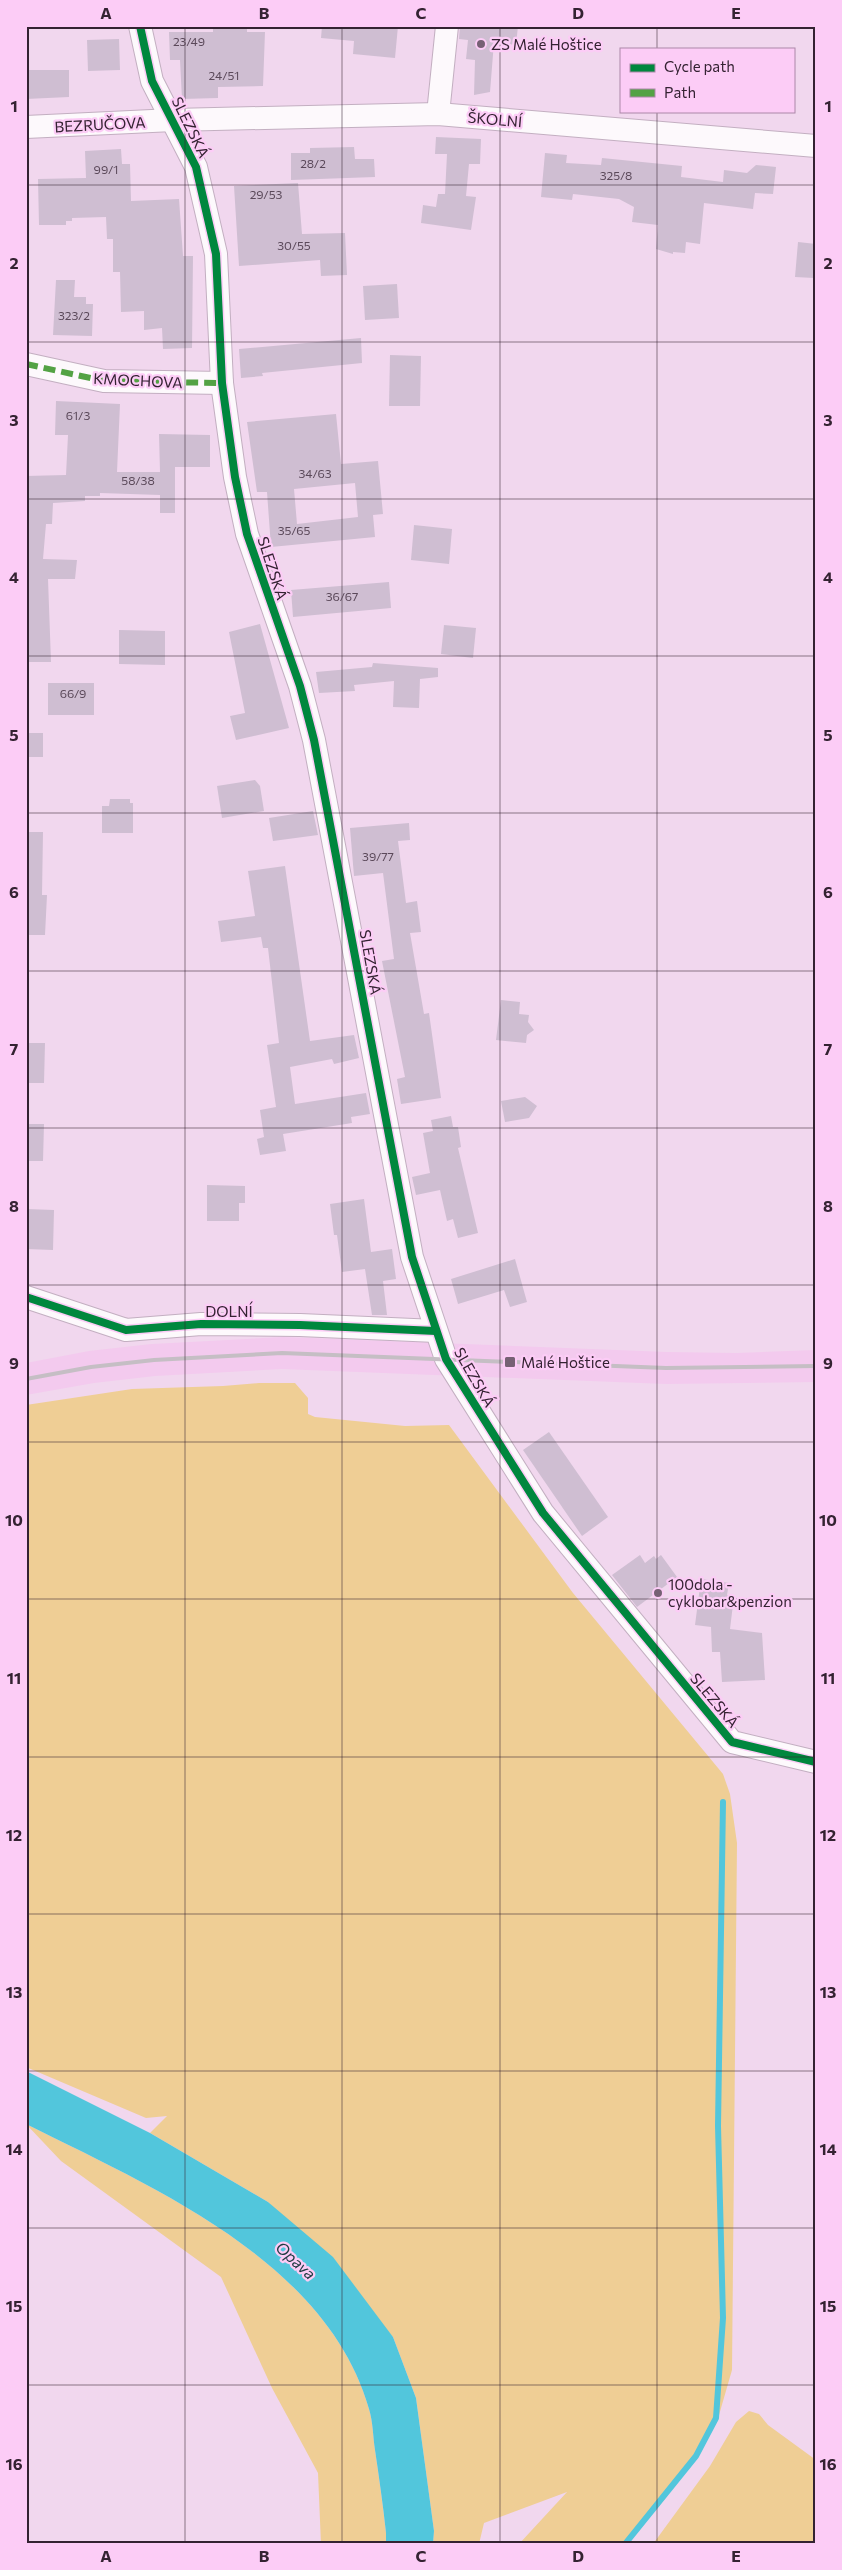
<svg xmlns="http://www.w3.org/2000/svg" width="842" height="2570" font-family="Commissioner,sans-serif">
<style>
.built{fill:#f3caee}
.green{fill:#efce95}
.water{fill:#52c6dc}
.lines{fill:none;stroke-linecap:round;stroke-linejoin:round}
.stream{stroke:#52c6dc;stroke-width:6}
.building{fill:#cfbed2;fill-rule:evenodd}
.minor-casing{stroke:#c3afc1;stroke-width:24}
.minor{stroke:#fdf9fc;stroke-width:22}
.rail{stroke:#c5bec4;stroke-width:4}
.quiet{stroke:#53a244;stroke-width:6;stroke-dasharray:12 6;stroke-linecap:butt}
.cycleway-casing{stroke:#fcccf6;stroke-width:11}
.cycleway{stroke:#00873e;stroke-width:8}
.grid{fill:none;stroke:#342232;stroke-width:1;stroke-opacity:0.55}
.poi-dot{fill:#766174;stroke:#fcccf6;stroke-width:2}
.labels{text-anchor:middle;dominant-baseline:central;stroke-width:4.5;stroke-linejoin:round;paint-order:stroke}
.number-label{font-size:12px;fill:#5b495a}
.poi-label{font-size:15px;fill:#342232;stroke:#fcccf6;text-anchor:start}
.street-label{font-size:15px;fill:#342232;stroke:#fcccf6}
.water-label{font-size:16px;font-style:italic;fill:#1e3c42;stroke:#fcccf6}
.neatline{fill:none;stroke:#342232;stroke-width:2}
.grid-label{font-size:16px;text-anchor:middle;font-weight:bold;fill:#342232}
</style>
<rect width="100%" height="100%" fill="#f1d7ee"/>
<path class="built" d="M283 1337 667 1352 736 1353 816 1350V1382L666 1384 282 1369 155 1376 94 1383 26 1395V1363L89 1351 152 1344Z"/>
<g class="green">
<path d="M259 1383H295L308 1398V1414L315 1417 405 1426 449 1425 573 1593 723 1774 730 1794 737 1843 732 2370 717 2422 664 2500 627 2544H519L567 2492 484 2523 479 2544H433L434 2531 416 2398 393 2337 268 2202 150 2133 167 2116 146 2118 26 2067V1405L132 1389 223 1386Z"/>
<path d="M26 2124C152 2187 327 2261 369 2409 373 2422 373 2437 375 2450 379 2478 383 2505 386 2533V2544H321L318 2473 272 2388 221 2277 61 2161Z"/>
<path d="M749 2411 759 2414 768 2425 816 2460V2544H653L710 2466 736 2422Z"/>
</g>
<path class="water" d="M26 2071 150 2133 268 2202 333 2257 393 2337 416 2398 434 2531 433 2544H386V2533C383 2505 379 2477 375 2450 373 2437 373 2422 369 2409 327 2261 152 2187 26 2124Z"/>
<g class="lines">
<path class="stream" d="M625 2544 696 2456 716 2418 723 2318 718 2126 723 1802"/>
</g>
<g class="building">
<path d="M213 26H247V32H265L263 86 218 87V98L182 99 180 60H170L169 32H213Z"/>
<path d="M322 26H398L395 58 353 54 354 41 321 38Z"/>
<path d="M460 26H518L516 45 494 42 490 92 474 95 475 60 466 59 468 40 459 39Z"/>
<path d="M119 39 120 70 88 71 87 40Z"/>
<path d="M26 70H69V97L26 99Z"/>
<path d="M436 137 481 139 480 164H469L466 196 476 197 471 230 421 223 423 205 436 207 438 194H445L447 154H435Z"/>
<path d="M354 147 355 159H374L375 177 291 180V153H310V148Z"/>
<path d="M121 149 122 164H130L131 201 179 199 183 256H193L192 348 163 349 162 328 144 330V311L121 312 120 272H113V239H107L106 217 72 218V221H66V225H39L38 179 86 178 85 151Z"/>
<path d="M545 153 567 155 566 163 601 165 602 158 682 166 681 177 723 182 724 170 747 173 756 165 776 167 773 194 755 193 753 209 704 203 700 244 686 242 685 253 673 252V254L656 249 658 225 632 222 634 207 619 199 573 194 572 200 541 197Z"/>
<path d="M298 183 302 234 345 233 347 275 321 276 320 260 239 266 234 186Z"/>
<path d="M798 242 816 244 814 278 795 277Z"/>
<path d="M56 280H75L74 297H86V304H93L92 336 53 335Z"/>
<path d="M397 284 399 318 365 320 363 286Z"/>
<path d="M361 338 362 363 262 373 263 376 241 378 239 349Z"/>
<path d="M390 355 421 356 420 406H389Z"/>
<path d="M56 401 120 404 117 472H160L159 434 210 435V467H175V513H160V495L100 493V496H85V501L53 503 52 524H46L43 559 77 560 75 579H48L51 662H26V476L66 475 68 435H55Z"/>
<path d="M336 414 341 464 378 461 383 514 373 515 375 537 271 547 267 492H257L247 422ZM355 483 358 517 297 524 294 489Z"/>
<path d="M414 525 452 529 449 564 411 560Z"/>
<path d="M389 582 391 608 293 617 291 590Z"/>
<path d="M260 624 289 728 236 740 230 716 245 713 229 632Z"/>
<path d="M444 625 476 628 473 658 441 654Z"/>
<path d="M119 630 165 631V665L119 664Z"/>
<path d="M373 663 438 668V677L420 679 419 708 393 707 394 681 354 685 355 691 319 693 316 672 372 667Z"/>
<rect x="48" y="683" width="46" height="32"/>
<rect x="26" y="733" width="17" height="24"/>
<path d="M255 780 260 786 264 811 222 818 217 786Z"/>
<path d="M110 799H130V803H133V833H102V806H109Z"/>
<path d="M313 811 318 835 273 841 269 818Z"/>
<path d="M409 823 410 840 398 841 406 903 417 901 421 932 410 933 424 1014 429 1013 441 1098 401 1104 397 1079 405 1077 382 961 394 959 383 873 354 876 350 828Z"/>
<path d="M26 832H43L42 895H47L45 935H26Z"/>
<path d="M285 866 310 1041 354 1035 359 1058 334 1064 332 1059 290 1067 295 1104 366 1093 370 1114 351 1117 352 1123 283 1134 286 1151 260 1155 257 1139 264 1137 260 1110 276 1107 267 1045 279 1043 268 948H263L261 937 221 942 218 921 255 916 248 871Z"/>
<path d="M501 1000 520 1002 519 1014 529 1015 528 1022 534 1030 527 1035 526 1043 496 1040Z"/>
<path d="M26 1043H45L44 1083H26Z"/>
<path d="M525 1097 537 1106 529 1118 505 1122 501 1101Z"/>
<path d="M451 1116 453 1127H458L461 1147 458 1148 478 1233 458 1238 453 1219 447 1221 440 1190 416 1195 412 1177 430 1173 423 1133 433 1131 431 1120Z"/>
<path d="M26 1124H44L43 1161H27Z"/>
<path d="M207 1185 245 1186V1203H239V1221H207Z"/>
<path d="M364 1199 371 1252 392 1249 396 1279 383 1281 387 1315H372L365 1269 342 1272 337 1235H334L330 1204Z"/>
<path d="M26 1209 54 1210 53 1250 26 1249Z"/>
<path d="M515 1259 527 1302 510 1307 504 1290 458 1304 451 1279Z"/>
<path d="M549 1432 608 1517 582 1536 523 1450Z"/>
<path d="M640 1555 645 1563 654 1556 656 1559 661 1555 677 1577 637 1607 612 1575Z"/>
<path d="M701 1579 729 1583 727 1595 734 1596 730 1629 762 1633 765 1680 722 1682 720 1652H712L711 1627 695 1625Z"/>
</g>
<g class="lines">
<g class="minor-casing">
<g id="minor">
<path d="M140 26 152 81 196 167 216 254 222 383 235 477 247 534 300 686 314 740 412 1257 446 1359 543 1513 732 1742 816 1762"/>
<path d="M438 114 447 26"/>
<path d="M26 127 173 120 438 114 816 146"/>
<path d="M26 364 104 381 222 383"/>
<path d="M26 1297 126 1330 201 1324 300 1325 436 1331"/>
</g>
</g>
<use href="#minor" class="minor"/>
<path class="rail" d="M26 1379 91 1367 154 1360 282 1353 666 1368 816 1366"/>
<path class="quiet" d="M26 364 104 381 222 383"/>
<g class="cycleway-casing">
<g id="cycleway">
<path d="M140 26 152 81 196 167 216 254 222 383 235 477 247 534 300 686 314 740 412 1257 446 1359 543 1513 732 1742 816 1762"/>
<path d="M26 1297 126 1330 201 1324 300 1325 436 1331"/>
</g>
</g>
<use href="#cycleway" class="cycleway"/>
</g>
<path class="grid" d="M185 26V2544M342 26V2544M500 26V2544M657 26V49M657 111V2544M26 185H816M26 342H816M26 499H816M26 656H816M26 813H816M26 971H816M26 1128H816M26 1285H816M26 1442H816M26 1599H816M26 1757H816M26 1914H816M26 2071H816M26 2228H816M26 2385H816"/>
<g class="poi-dot">
<circle cx="481" cy="44" r="5"/>
<rect x="504" y="1356" width="12" height="12" rx="2.5"/>
<circle cx="658" cy="1593" r="5"/>
</g>
<g class="labels">
<g class="number-label">
<text x="189" y="41">23/49</text>
<text x="224" y="75">24/51</text>
<text x="313" y="163">28/2</text>
<text x="106" y="169">99/1</text>
<text x="616" y="175">325/8</text>
<text x="266" y="194">29/53</text>
<text x="294" y="245">30/55</text>
<text x="74" y="315">323/2</text>
<text x="78" y="415">61/3</text>
<text x="315" y="473">34/63</text>
<text x="138" y="480">58/38</text>
<text x="294" y="530">35/65</text>
<text x="342" y="596">36/67</text>
<text x="73" y="693">66/9</text>
<text x="378" y="856">39/77</text>
</g>
<g class="poi-label">
<text x="491" y="44">ZS Malé Hoštice</text>
<text x="521" y="1362">Malé Hoštice</text>
<text x="668" y="1584">100dola -<tspan x="668" dy="17">cyklobar&amp;penzion</tspan></text>
</g>
<g class="street-label">
<text transform="translate(495 119) rotate(5)">ŠKOLNÍ</text>
<text transform="translate(100 124) rotate(-3)">BEZRUČOVA</text>
<text transform="translate(191 127) rotate(64)">SLEZSKÁ</text>
<text transform="translate(138 380) rotate(3)">KMOCHOVA</text>
<text transform="translate(273 568) rotate(72)">SLEZSKÁ</text>
<text transform="translate(371 962) rotate(80)">SLEZSKÁ</text>
<text x="229" y="1311">DOLNÍ</text>
<text transform="translate(475 1377) rotate(60)">SLEZSKÁ</text>
<text transform="translate(715 1700) rotate(50)">SLEZSKÁ</text>
</g>
<g class="water-label">
<text transform="translate(296 2260) rotate(42)">Opava</text>
</g>
</g>
<rect width="842" height="2570" fill="none" stroke="#fcccf6" stroke-width="55"/>
<rect x="620" y="48" width="175" height="65" fill="#fcccf6" stroke="#ac88a8"/>
<rect x="630" y="64" width="25" height="8" fill="#00873e" stroke="#ac88a8"/>
<text x="664" y="72" font-size="15" fill="#342232">Cycle path</text>
<rect x="630" y="89" width="25" height="8" fill="#53a244" stroke="#ac88a8"/>
<text x="664" y="98" font-size="15" fill="#342232">Path</text>
<rect x="28" y="28" width="786" height="2514" class="neatline"/>
<g class="grid-label">
<text x="106" y="19">A</text>
<text x="264" y="19">B</text>
<text x="421" y="19">C</text>
<text x="578" y="19">D</text>
<text x="736" y="19">E</text>
<text x="14" y="112">1</text>
<text x="828" y="112">1</text>
<text x="14" y="269">2</text>
<text x="828" y="269">2</text>
<text x="14" y="426">3</text>
<text x="828" y="426">3</text>
<text x="14" y="583">4</text>
<text x="828" y="583">4</text>
<text x="14" y="741">5</text>
<text x="828" y="741">5</text>
<text x="14" y="898">6</text>
<text x="828" y="898">6</text>
<text x="14" y="1055">7</text>
<text x="828" y="1055">7</text>
<text x="14" y="1212">8</text>
<text x="828" y="1212">8</text>
<text x="14" y="1369">9</text>
<text x="828" y="1369">9</text>
<text x="14" y="1526">10</text>
<text x="828" y="1526">10</text>
<text x="14" y="1684">11</text>
<text x="828" y="1684">11</text>
<text x="14" y="1841">12</text>
<text x="828" y="1841">12</text>
<text x="14" y="1998">13</text>
<text x="828" y="1998">13</text>
<text x="14" y="2155">14</text>
<text x="828" y="2155">14</text>
<text x="14" y="2312">15</text>
<text x="828" y="2312">15</text>
<text x="14" y="2470">16</text>
<text x="828" y="2470">16</text>
<text x="106" y="2562">A</text>
<text x="264" y="2562">B</text>
<text x="421" y="2562">C</text>
<text x="578" y="2562">D</text>
<text x="736" y="2562">E</text>
</g>
</svg>
